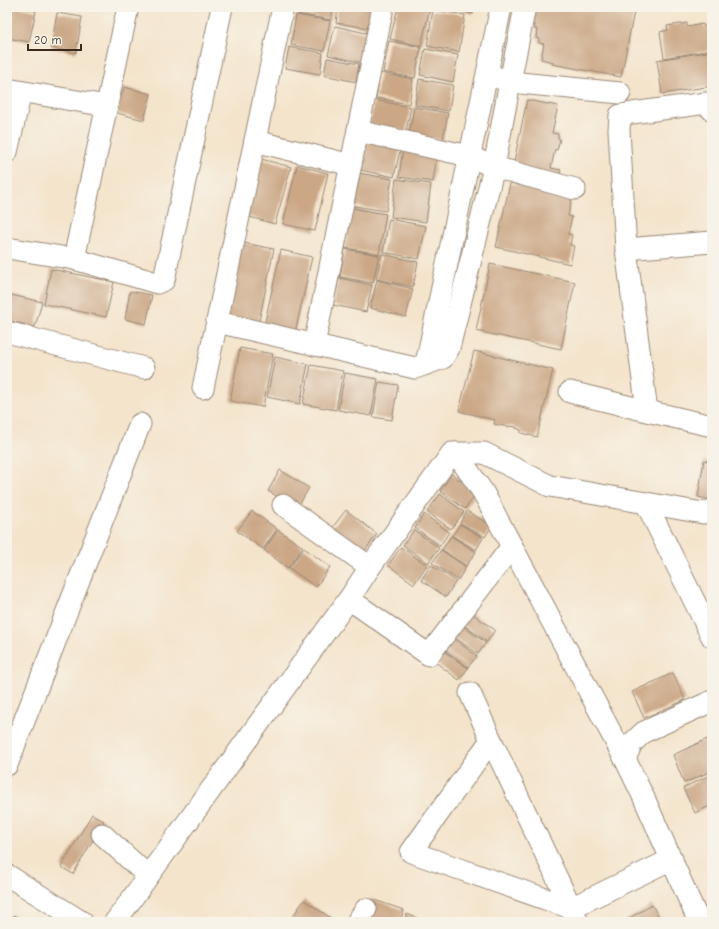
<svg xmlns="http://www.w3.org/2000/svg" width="719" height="929" font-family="'Comic Neue',sans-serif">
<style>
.building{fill:#cba786}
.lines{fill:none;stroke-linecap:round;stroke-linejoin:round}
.street-casing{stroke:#988775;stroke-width:23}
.street{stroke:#fff;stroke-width:21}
</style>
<rect width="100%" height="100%" fill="#f7f3e8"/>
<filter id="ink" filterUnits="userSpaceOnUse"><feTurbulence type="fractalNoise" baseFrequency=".025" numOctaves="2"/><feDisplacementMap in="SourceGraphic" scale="8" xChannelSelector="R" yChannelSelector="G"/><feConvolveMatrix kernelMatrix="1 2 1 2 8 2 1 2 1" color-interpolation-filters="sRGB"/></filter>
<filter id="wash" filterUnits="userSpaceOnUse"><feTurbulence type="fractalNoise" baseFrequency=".012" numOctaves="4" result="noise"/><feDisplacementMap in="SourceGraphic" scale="16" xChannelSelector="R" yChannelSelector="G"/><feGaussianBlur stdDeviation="0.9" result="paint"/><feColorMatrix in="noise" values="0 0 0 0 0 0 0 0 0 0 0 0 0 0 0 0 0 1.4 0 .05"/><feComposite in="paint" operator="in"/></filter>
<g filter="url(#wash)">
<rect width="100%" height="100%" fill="#f4e4cc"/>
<g id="blocks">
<g class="building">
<path d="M12 7H18L36 11 29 42 7 38V28Z"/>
<path d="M299 7H333L331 20 298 14Z"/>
<path d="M338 7H373L369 28 336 23Z"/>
<path d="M398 7H427L430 8 421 46 390 39Z"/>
<path d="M450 7H475L473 14 450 8Z"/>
<path d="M532 7H609L634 12 621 77 552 64 553 62 541 59 544 44 539 43V39L536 38 537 29H534L535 25 528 24Z"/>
<path d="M433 10 465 15 459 52 427 46Z"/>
<path d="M57 13 82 17 76 53 51 48Z"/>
<path d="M296 15 330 21 324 51 291 45Z"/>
<path d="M687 23V27L703 24 704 27 707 26 708 29 712 28V50L664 58 660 32 668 30 667 26Z"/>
<path d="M335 26 370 34 363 63 328 55Z"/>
<path d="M389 41 421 47 415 78 383 72Z"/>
<path d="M289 47 323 53 320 74 285 68Z"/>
<path d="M425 49 458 55 453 82 420 75Z"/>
<path d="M712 51V86L662 94 657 60Z"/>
<path d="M327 58 359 64 356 82 324 75Z"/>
<path d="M380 73 413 79 409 104 376 98Z"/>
<path d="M419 79 453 85 449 111 415 105Z"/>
<path d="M124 87 151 94 144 120 117 113Z"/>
<path d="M374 100 411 107 406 131 370 124Z"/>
<path d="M527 100 558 106 552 133 558 134V138L560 139 557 150 555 149 551 168 561 170 560 176 513 166Z"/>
<path d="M414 107 448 113 443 140 409 134Z"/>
<path d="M366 139 401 146 394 177 360 170Z"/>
<path d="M403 149 437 154 433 182 399 177Z"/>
<path d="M261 159 291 167 275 224 246 216Z"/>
<path d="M297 165 328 173 315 231 283 224Z"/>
<path d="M359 173 392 179 386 211 354 206Z"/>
<path d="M396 179 431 184 426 222 391 217Z"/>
<path d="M510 183 572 197 568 216 572 217 568 234 572 235 570 245 574 246 570 264 496 247Z"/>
<path d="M352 208 386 214 379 254 345 248Z"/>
<path d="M389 219 426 226 419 259 383 252Z"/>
<path d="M239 242 274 249 258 326 223 319Z"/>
<path d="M345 249 379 255 373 283 340 277Z"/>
<path d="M281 250 312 257 295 333 264 326Z"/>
<path d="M382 254 418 262 413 287 376 279Z"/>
<path d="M490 264 575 282 561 349 476 331Z"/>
<path d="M51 269 114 282 106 317 44 304Z"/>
<path d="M339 278 372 285 366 312 333 305Z"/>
<path d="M377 280 413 289 406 317 370 308Z"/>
<path d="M130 291 152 295 146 324 125 319Z"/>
<path d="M7 294 42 302 35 327 7 320Z"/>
<path d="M240 348 273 354 263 407 230 401Z"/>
<path d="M474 351 553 370 537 437 521 433V430L516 428V427L509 426V427L494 424 495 420 459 411Z"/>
<path d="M275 357 308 364 300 404 267 397Z"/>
<path d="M311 365 343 371 336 410 303 404Z"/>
<path d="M345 373 378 379 371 416 338 410Z"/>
<path d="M379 382 398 385 392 420 373 417Z"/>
<path d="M704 460 712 462V500L698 497Z"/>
<path d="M280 470 309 488 297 508 268 491Z"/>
<path d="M452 474 477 493 465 509 440 491Z"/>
<path d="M440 494 464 512 451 529 427 512Z"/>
<path d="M346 510 377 534 361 556 329 532Z"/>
<path d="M252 511 277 529 263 549 237 531Z"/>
<path d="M467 511 492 526 485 537 460 523Z"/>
<path d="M424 514 449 532 440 546 415 528Z"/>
<path d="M460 524 483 538 476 550 452 536Z"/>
<path d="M278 530 303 547 288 568 264 550Z"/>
<path d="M414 530 439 548 428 563 403 545Z"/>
<path d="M451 536 476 552 466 566 442 550Z"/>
<path d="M401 547 427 565 414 584 388 565Z"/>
<path d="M304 548 330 567 316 587 289 568Z"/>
<path d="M441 550 466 567 458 580 432 563Z"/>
<path d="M431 565 456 581 446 597 421 580Z"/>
<path d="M470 612 495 630 487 642 461 623Z"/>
<path d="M461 625 486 643 478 654 452 636Z"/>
<path d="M451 637 477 656 468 667 443 649Z"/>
<path d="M442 650 468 668 459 680 434 661Z"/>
<path d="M673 673 685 700 644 718 632 692Z"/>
<path d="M707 739 712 748V771L684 783 673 755Z"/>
<path d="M712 774V805L695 813 683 788Z"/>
<path d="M92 814 104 821 73 874 61 867Z"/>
<path d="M371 899 404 910 400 922H364Z"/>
<path d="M304 900 337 922H289Z"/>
<path d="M652 905 662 922H627L626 920Z"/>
<path d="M407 914 427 922H404Z"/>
<path d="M14 915 25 922H10Z"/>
</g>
</g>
</g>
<g filter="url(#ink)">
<use href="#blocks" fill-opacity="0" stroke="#988775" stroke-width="1"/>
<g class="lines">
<g class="street-casing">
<g id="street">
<path d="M496 77 510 82 620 93"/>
<path d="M7 89 107 106"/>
<path d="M358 131 469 156 494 167 575 189"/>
<path d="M255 141 351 165"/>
<path d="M7 152 21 92"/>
<path d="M7 248 74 259 157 283 164 280 222 7"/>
<path d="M626 249 712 242"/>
<path d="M74 259 128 7"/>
<path d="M217 322 415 368 443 358 449 348 494 167 510 82 525 7"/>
<path d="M7 332 144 368"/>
<path d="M314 345 383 7"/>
<path d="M426 364 501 7"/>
<path d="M203 388 283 7"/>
<path d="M570 392 647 411 712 426"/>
<path d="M647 411 626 249 619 130 620 115 632 113 707 103 712 110"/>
<path d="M456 453 483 492 625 759 644 798 699 922"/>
<path d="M646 503 712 637"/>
<path d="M283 505 370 567"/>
<path d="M349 599 429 655 512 546"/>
<path d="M470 693 491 740 578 922"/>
<path d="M491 740 411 852 571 908 672 859"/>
<path d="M625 759 632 743 644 732 712 701"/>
<path d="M7 765 140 424"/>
<path d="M102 834 148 876"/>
<path d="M7 875 82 922"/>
<path d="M115 922 349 599 370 567 452 453H484L550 486 703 513 712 510"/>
<path d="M357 922 366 909"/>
</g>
</g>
<use href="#street" class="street"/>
</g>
</g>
<rect width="719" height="929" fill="none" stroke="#f7f3e8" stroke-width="24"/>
<path d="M28 44v6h53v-6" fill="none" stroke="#3b2a1e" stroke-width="2"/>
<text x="34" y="44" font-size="12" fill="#3b2a1e" stroke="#f7f3e8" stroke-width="3" paint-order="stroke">20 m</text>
</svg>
